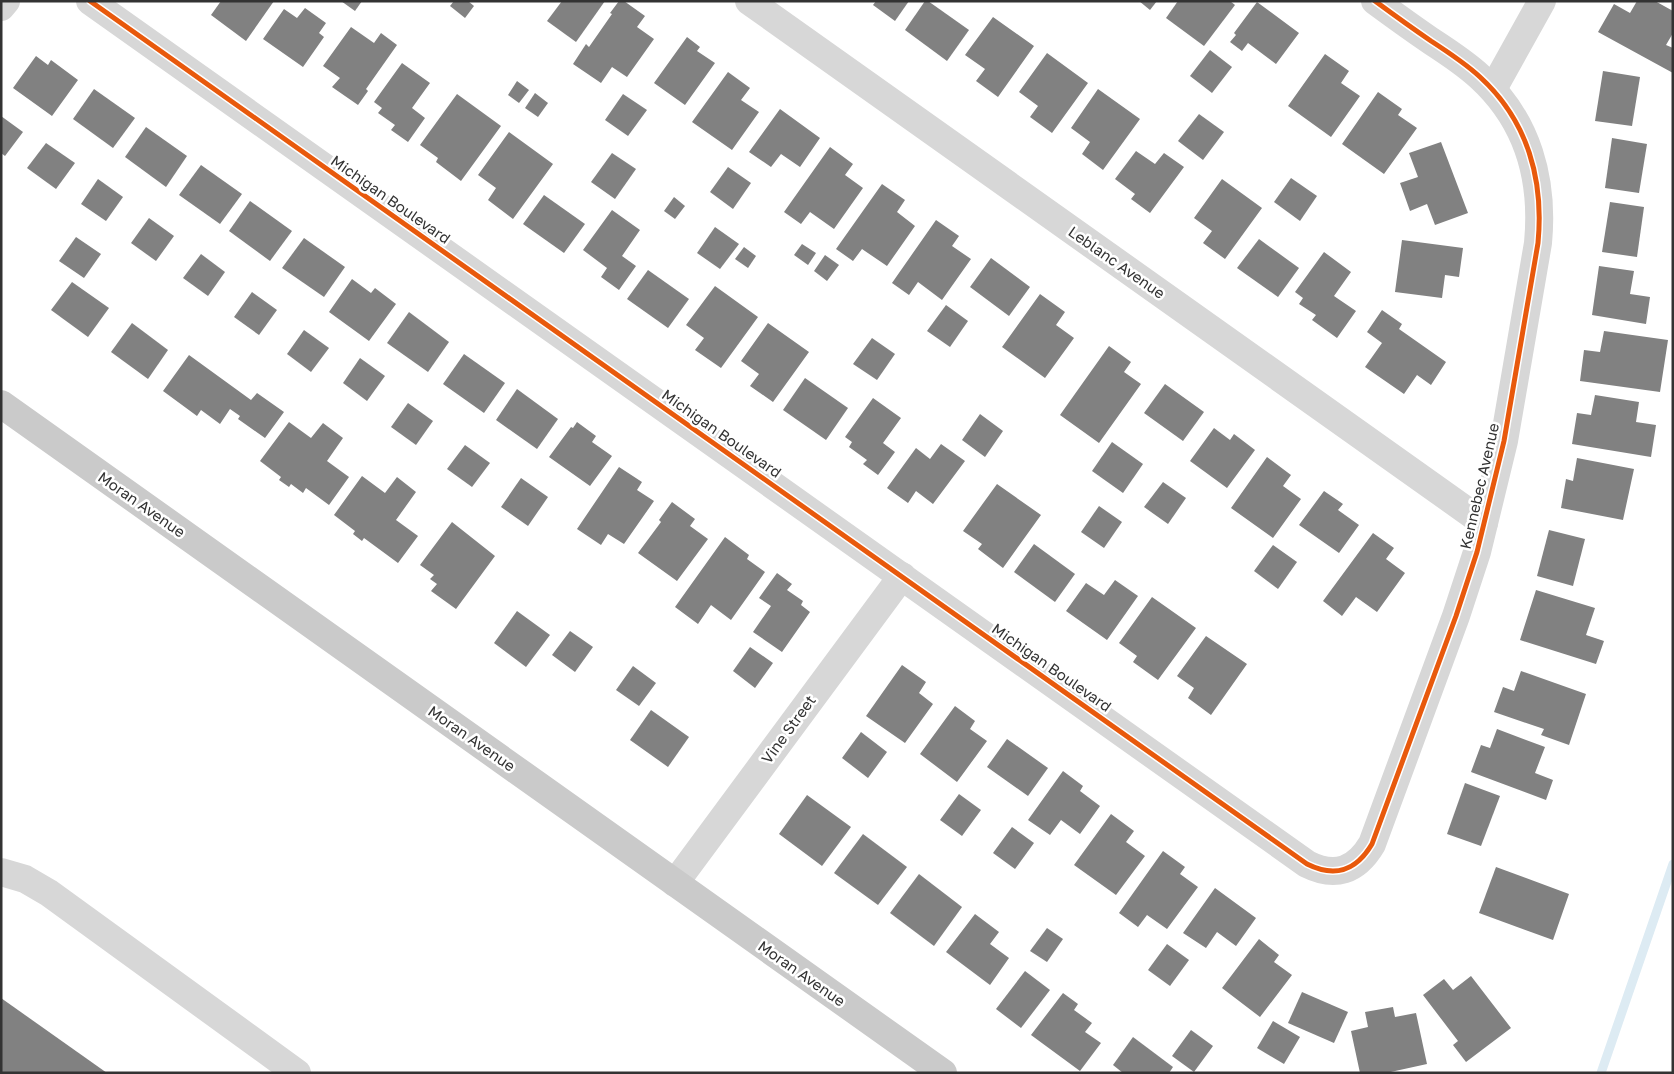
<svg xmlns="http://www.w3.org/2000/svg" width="1674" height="1074" font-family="'Golos Text',sans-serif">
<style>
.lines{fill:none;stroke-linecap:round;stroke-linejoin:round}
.stream{stroke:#ddebf3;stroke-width:9}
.building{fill:#818181}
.minor{stroke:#d7d7d7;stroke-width:28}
.major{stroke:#cacaca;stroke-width:28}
.cycleway-casing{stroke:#fff;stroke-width:8}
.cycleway{stroke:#e8590c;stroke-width:5}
.labels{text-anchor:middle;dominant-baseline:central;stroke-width:5;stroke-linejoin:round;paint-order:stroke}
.street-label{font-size:15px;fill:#333;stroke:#fff}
</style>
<rect width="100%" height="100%" fill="#fff"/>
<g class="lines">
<path class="stream" d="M1601 1073 1673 864"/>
</g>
<g class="building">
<path d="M221 1H274L246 41 211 15Z"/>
<path d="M341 1H362L355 11Z"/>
<path d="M454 1H468L474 6 465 18 450 6Z"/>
<path d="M562 1H605L576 42 547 21Z"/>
<path d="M619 1H624L645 16 637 27 654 39 627 77 612 67 601 83 573 64 586 44 589 47 612 14 610 13Z"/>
<path d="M876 1H909L895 21 873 5Z"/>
<path d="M925 1H928L969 30 947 61 905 30Z"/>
<path d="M1139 1H1157L1150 10Z"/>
<path d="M1178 1H1230L1235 5 1204 46 1166 18Z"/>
<path d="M1637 1H1655L1673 11V33L1666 45 1673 48V73L1598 32 1614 4 1630 13Z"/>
<path d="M1257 2 1299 33 1276 64 1248 43 1242 51 1230 42 1236 35 1234 33Z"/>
<path d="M305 8 326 23 319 33 324 37 303 67 263 39 284 9 297 18Z"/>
<path d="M993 17 1034 46 998 97 976 81 985 69 965 55Z"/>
<path d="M351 27 374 43 381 33 397 45 366 89 368 91 358 105 332 87 340 78 323 66Z"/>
<path d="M687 37 700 47 697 51 715 63 685 105 654 83Z"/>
<path d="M1210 50 1232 67 1212 93 1190 76Z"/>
<path d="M1047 53 1088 83 1052 133 1030 117 1038 106 1019 92Z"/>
<path d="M1325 54 1349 71 1341 83 1360 96 1331 137 1288 106Z"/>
<path d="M36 56 48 65 51 60 78 80 52 116 13 88Z"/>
<path d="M402 63 430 83 412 108 425 118 408 142 391 130 395 125 378 113 382 108 374 102Z"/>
<path d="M1603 71 1640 77 1632 126 1595 121Z"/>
<path d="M728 72 750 88 741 100 759 112 732 150 692 122Z"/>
<path d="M517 81 529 90 519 103 508 95Z"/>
<path d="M94 89 135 118 113 148 73 119Z"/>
<path d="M1098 89 1140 119 1103 170 1082 154 1090 142 1071 128Z"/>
<path d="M1378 92 1402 109 1398 115 1417 128 1384 174 1342 144Z"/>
<path d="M535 93 548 103 538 117 525 108Z"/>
<path d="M457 94 501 126 461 181 436 162 438 158 420 145Z"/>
<path d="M623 94 647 110 628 136 605 120Z"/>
<path d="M780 109 820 138 800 167 781 154 771 167 749 152Z"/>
<path d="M1199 114 1224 132 1203 160 1178 141Z"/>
<path d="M1 116 23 132 5 156 1 153Z"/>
<path d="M146 127 187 156 166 187 125 157Z"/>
<path d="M509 132 553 164 513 219 488 200 496 188 478 175Z"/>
<path d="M1612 138 1647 144 1639 193 1605 188Z"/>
<path d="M1441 142 1468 213 1435 225 1427 204 1410 211 1400 183 1418 177 1409 153Z"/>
<path d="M46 143 75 163 56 189 27 168Z"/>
<path d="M830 147 853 164 845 175 863 188 834 229 810 212 801 224 784 212Z"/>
<path d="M1136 151 1155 164 1164 153 1184 167 1150 213 1131 199 1135 194 1115 179Z"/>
<path d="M612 153 636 169 615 199 591 182Z"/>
<path d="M201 165 242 194 220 224 179 195Z"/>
<path d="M728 167 751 183 733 209 710 192Z"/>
<path d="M1291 178 1317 196 1300 221 1274 202Z"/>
<path d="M98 179 123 197 106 221 81 204Z"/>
<path d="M1222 179 1262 208 1225 259 1203 243 1212 231 1194 218Z"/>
<path d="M882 184 905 200 897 212 915 226 887 266 862 249 853 261 836 249Z"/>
<path d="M544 195 585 224 564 253 523 224Z"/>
<path d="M674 197 685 206 675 219 664 211Z"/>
<path d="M250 201 292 231 270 261 229 231Z"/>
<path d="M1610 202 1644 207 1637 257 1602 252Z"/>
<path d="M612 210 640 230 622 256 636 266 619 290 601 277 607 268 583 250Z"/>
<path d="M149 218 174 236 156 261 131 243Z"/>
<path d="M936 220 959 236 952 246 971 259 942 300 918 282 909 295 892 283Z"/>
<path d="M715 227 739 244 720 269 697 253Z"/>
<path d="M76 237 101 254 84 278 59 261Z"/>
<path d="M304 238 345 267 324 297 282 268Z"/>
<path d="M1259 239 1299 268 1278 297 1237 268Z"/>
<path d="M1402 240 1463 248 1459 277 1445 275 1442 298 1395 292Z"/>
<path d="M802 244 816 253 808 265 794 255Z"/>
<path d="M744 247 756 256 748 268 735 259Z"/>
<path d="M1324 252 1351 272 1334 296 1356 311 1337 338 1312 320 1316 315 1299 304 1303 298 1295 292Z"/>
<path d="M201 254 225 272 208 296 183 278Z"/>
<path d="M825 255 839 265 827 281 814 271Z"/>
<path d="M991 258 1030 287 1009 316 970 287Z"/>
<path d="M1599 266 1634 271 1630 294 1650 297 1646 324 1592 315Z"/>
<path d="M648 270 689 299 668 328 627 299Z"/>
<path d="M352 279 371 293 375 288 396 304 369 341 329 312Z"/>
<path d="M72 282 109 308 88 337 51 310Z"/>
<path d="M715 286 758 317 721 368 695 350 704 338 686 325Z"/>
<path d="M252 292 277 310 259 335 234 317Z"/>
<path d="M1040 294 1065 312 1056 325 1074 338 1045 378 1002 347Z"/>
<path d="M946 305 968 321 950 347 927 331Z"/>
<path d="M1382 310 1402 324 1399 329 1446 362 1431 385 1417 375 1404 394 1365 367 1382 343 1367 332Z"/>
<path d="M409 312 449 342 428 372 387 343Z"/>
<path d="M132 323 168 350 148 379 111 352Z"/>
<path d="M768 323 809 352 773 402 750 386 759 374 741 361Z"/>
<path d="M304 330 329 348 311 372 287 354Z"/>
<path d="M1604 331 1668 340 1660 392 1580 381 1584 350 1600 352Z"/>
<path d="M872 338 895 354 877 380 853 364Z"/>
<path d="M1109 346 1131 362 1124 372 1141 384 1099 443 1060 415Z"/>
<path d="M464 354 505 383 484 413 443 384Z"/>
<path d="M189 355 251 400 257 393 284 412 265 438 238 419 240 416 230 409 220 424 201 410 197 416 163 391Z"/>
<path d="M360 358 385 376 367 401 343 383Z"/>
<path d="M805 378 848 408 826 440 783 410Z"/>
<path d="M1165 384 1204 412 1183 441 1144 413Z"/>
<path d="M517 389 558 419 537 449 496 420Z"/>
<path d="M1595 395 1639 402 1636 422 1656 425 1651 457 1572 444 1577 413 1591 415Z"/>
<path d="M873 398 901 418 883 443 895 452 878 475 863 464 867 460 849 447 852 442 845 437Z"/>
<path d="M408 403 433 421 416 445 391 427Z"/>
<path d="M980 414 1003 431 985 457 962 440Z"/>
<path d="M289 422 311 438 323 423 343 438 327 461 349 477 329 505 306 488 303 493 291 484 289 487 279 480 281 477 260 461Z"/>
<path d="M577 422 596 436 592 442 612 456 590 486 549 457 571 427 573 428Z"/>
<path d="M1214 428 1230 440 1234 434 1255 450 1227 488 1190 461Z"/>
<path d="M1112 442 1143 464 1123 493 1092 471Z"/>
<path d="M941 444 965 461 933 504 916 491 908 503 887 488 916 448 930 459Z"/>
<path d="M465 445 490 463 472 487 447 469Z"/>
<path d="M1267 457 1291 475 1283 486 1301 499 1273 538 1231 508Z"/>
<path d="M1577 458 1634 469 1623 520 1561 508 1566 479 1573 481Z"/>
<path d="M619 467 642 482 637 490 654 501 624 544 608 534 601 545 577 529Z"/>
<path d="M362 476 385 493 397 477 416 492 396 520 418 536 398 563 364 538 362 541 353 534 355 531 334 515Z"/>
<path d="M521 478 548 497 528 526 501 507Z"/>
<path d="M1163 482 1186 498 1168 524 1144 507Z"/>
<path d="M997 484 1041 515 1003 568 978 549 982 544 963 531Z"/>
<path d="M1324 491 1343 504 1338 510 1359 525 1339 553 1299 525Z"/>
<path d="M672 502 695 519 690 526 708 539 677 581 638 553 661 522 659 520Z"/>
<path d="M1099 506 1122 522 1104 548 1081 532Z"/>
<path d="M452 522 495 556 456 609 431 591 437 584 430 579 434 575 420 565Z"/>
<path d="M1549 530 1585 539 1573 586 1537 576Z"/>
<path d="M1373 533 1394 548 1386 559 1405 573 1377 612 1356 597 1342 616 1323 601Z"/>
<path d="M725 537 749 555 747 559 765 572 731 620 711 605 698 624 675 607Z"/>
<path d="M1034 544 1075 574 1055 602 1014 572Z"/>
<path d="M1273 545 1297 562 1278 589 1254 571Z"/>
<path d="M777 573 792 584 787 590 803 601 801 605 810 612 782 652 753 632 771 606 759 598Z"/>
<path d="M1115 580 1138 596 1107 640 1066 611 1086 583 1104 595Z"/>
<path d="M1536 590 1595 608 1586 635 1604 641 1596 664 1520 640Z"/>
<path d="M1152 597 1196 628 1158 680 1133 662 1137 656 1119 643Z"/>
<path d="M517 611 550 635 526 667 494 643Z"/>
<path d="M570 631 593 647 575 672 552 655Z"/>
<path d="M1206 636 1247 664 1211 715 1188 698 1194 688 1177 676Z"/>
<path d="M750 647 773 663 755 688 733 671Z"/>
<path d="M902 665 926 682 919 693 933 704 905 743 866 716Z"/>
<path d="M633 666 656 683 639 706 616 690Z"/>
<path d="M1521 671 1586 694 1569 745 1541 735 1544 729 1494 712 1503 687 1514 691Z"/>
<path d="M955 706 975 721 970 729 987 741 957 782 920 754Z"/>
<path d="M651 710 689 737 668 767 630 740Z"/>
<path d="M1497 729 1545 747 1535 773 1553 780 1546 800 1471 772 1481 745 1490 748Z"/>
<path d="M861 732 887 752 868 778 842 758Z"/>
<path d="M1007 739 1048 768 1028 796 987 767Z"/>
<path d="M1063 771 1083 786 1080 791 1100 806 1080 834 1061 820 1050 835 1028 820Z"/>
<path d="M1465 783 1500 796 1481 846 1447 834Z"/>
<path d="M959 794 981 810 962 836 940 820Z"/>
<path d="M807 795 851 827 822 866 779 834Z"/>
<path d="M1111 814 1134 831 1126 842 1145 856 1116 895 1074 865Z"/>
<path d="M1012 827 1034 843 1015 869 993 853Z"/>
<path d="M863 834 907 867 878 905 834 873Z"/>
<path d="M1163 851 1185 867 1180 874 1198 887 1167 929 1147 915 1138 927 1119 913Z"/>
<path d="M1496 867 1569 894 1553 940 1479 913Z"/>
<path d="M919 874 962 907 934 946 890 913Z"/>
<path d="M1215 888 1256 918 1236 946 1217 932 1206 948 1183 933Z"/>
<path d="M975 914 999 932 990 944 1009 958 990 985 946 952Z"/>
<path d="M1047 928 1063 939 1047 962 1030 951Z"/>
<path d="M1259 939 1279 955 1274 962 1292 975 1260 1017 1222 988Z"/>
<path d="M1167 944 1189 960 1170 986 1148 970Z"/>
<path d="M1025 971 1050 990 1021 1028 996 1009Z"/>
<path d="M1471 976 1511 1028 1466 1062 1453 1045 1458 1041 1423 995 1444 979 1453 990Z"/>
<path d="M1302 992 1348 1012 1334 1043 1288 1023Z"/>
<path d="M1063 993 1078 1004 1074 1010 1092 1023 1085 1032 1101 1043 1080 1071 1031 1035Z"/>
<path d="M1 998 107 1073H1Z"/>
<path d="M1393 1007 1395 1017 1416 1013 1427 1064 1386 1073H1360L1351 1031 1368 1027 1365 1012Z"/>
<path d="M1273 1021 1300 1037 1284 1064 1257 1048Z"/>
<path d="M1191 1030 1213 1046 1194 1072 1172 1056Z"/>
<path d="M1133 1037 1173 1067 1169 1073H1123L1113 1065Z"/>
</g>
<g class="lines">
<g class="minor">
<path d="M90 1 1307 864C1335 878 1356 871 1372 844L1456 616 1477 552 1504 441 1538 243C1544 180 1528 121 1480 77 1465 63 1448 52 1431 41 1412 28 1394 15 1375 1"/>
<path d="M749 1 1484 523"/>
<path d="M1 7 6 1"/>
<path d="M1493 89 1542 1"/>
<path d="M1 872 25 879 49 893 297 1073"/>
<path d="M675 883 902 576"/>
</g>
<path class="major" d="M1 404 943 1073"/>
<g class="cycleway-casing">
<path id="cycleway" d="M90 1 1307 864C1335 878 1356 871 1372 844L1456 616 1477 552 1504 441 1538 243C1544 180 1528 121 1480 77 1465 63 1448 52 1431 41 1412 28 1394 15 1375 1"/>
</g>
<use href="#cycleway" class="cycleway"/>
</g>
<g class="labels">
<g class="street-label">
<text transform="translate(391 199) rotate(35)">Michigan Boulevard</text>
<text transform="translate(1117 262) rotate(35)">Leblanc Avenue</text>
<text transform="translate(722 433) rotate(35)">Michigan Boulevard</text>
<text transform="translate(1479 486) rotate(-77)">Kennebec Avenue</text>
<text transform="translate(142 504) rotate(35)">Moran Avenue</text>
<text transform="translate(1052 667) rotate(35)">Michigan Boulevard</text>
<text transform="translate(788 729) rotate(-54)">Vine Street</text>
<text transform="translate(472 738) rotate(35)">Moran Avenue</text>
<text transform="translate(802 973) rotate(35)">Moran Avenue</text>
</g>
</g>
<rect width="1674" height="1074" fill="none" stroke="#333333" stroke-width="5"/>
</svg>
